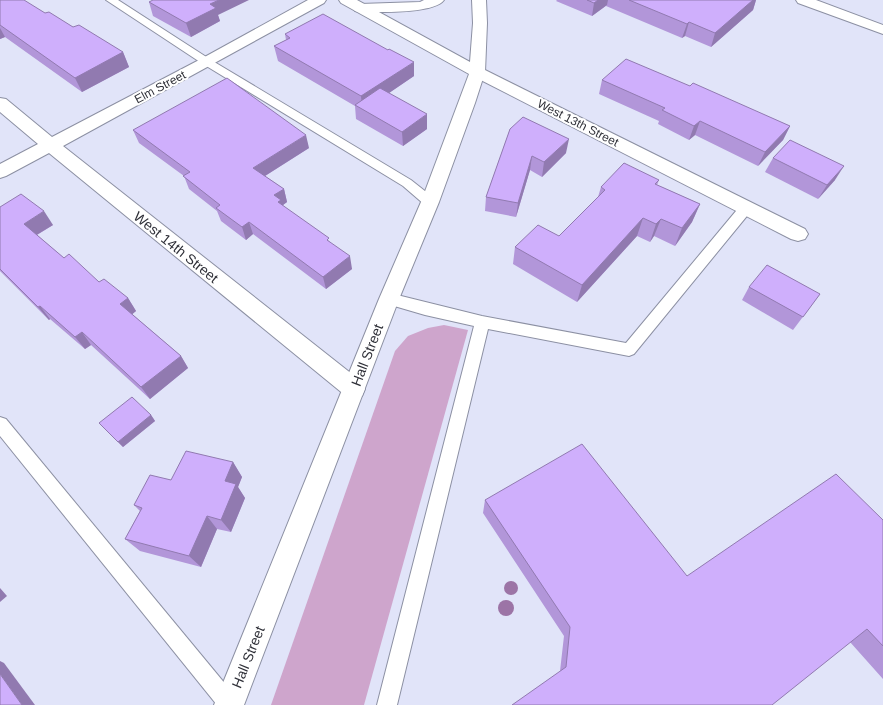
<svg xmlns="http://www.w3.org/2000/svg" width="883" height="705" font-family="Helvetica,sans-serif">
<style>
.green{fill:#cea5cc}
.lines{fill:none;stroke-linecap:round;stroke-linejoin:round}
.service-casing{stroke:#8c90a3;stroke-width:2}
.minor-casing{stroke:#8c90a3;stroke-width:2}
.tertiary-casing{stroke:#8c90a3;stroke-width:2}
.service{fill:#fff;fill-rule:evenodd}
.minor{fill:#fff;fill-rule:evenodd}
.tertiary{fill:#fff;fill-rule:evenodd}
.tree{fill:#9c74a6}
.wall{fill:#b296d9}
.shaded-wall{fill:#917ab0}
.building{fill:#cfaffc;stroke:#917ab0}
.labels{text-anchor:middle;dominant-baseline:central;stroke-width:4;stroke-linejoin:round;paint-order:stroke}
.far-street-label{font-size:12px;fill:#2f3038;stroke:#fff}
.street-label{font-size:14px;fill:#2f3038;stroke:#fff}
</style>
<rect width="100%" height="100%" fill="#e1e4f9"/>
<path class="green" d="M444 325 468 330 364 705H271L395 351 408 336 428 328Z"/>
<g class="lines">
<g class="service-casing">
<g id="service">
<path d="M106 0H118L211 60 411 180 435 199 436 202 435 205 430 206 425 205 403 186 203 64Z"/>
<path d="M746 203 751 205 752 208 751 211 634 354 629 356 488 329 397 705H377L474 326 425 315 384 303 382 299 384 295 389 293 482 316 626 343 741 205Z"/>
<path d="M0 417 6 419 236 697 239 705H217L0 436Z"/>
</g>
</g>
<g class="minor-casing">
<g id="minor">
<path d="M308 0H326L324 3 63 146 362 382 365 389 362 396 354 399 346 396 49 153 6 176 0 178V164L38 144 0 112V98L6 99 52 137 201 59Z"/>
<path d="M424 0H444C434 14 378 12 360 12L355 11 353 8 355 5 360 4 420 2Z"/>
<path d="M796 0H816L883 25V34L798 3Z"/>
<path d="M477 67 483 69 805 229 808 234 805 239 798 241 791 239 471 75 469 72 471 69Z"/>
</g>
</g>
<g class="tertiary-casing">
<path id="tertiary" d="M339 0H357L470 62 473 23 472 0H486L487 23 485 72 475 103 439 202 399 299 244 705H214L379 299 421 202 469 74 341 3Z"/>
</g>
<use href="#service" class="service"/>
<use href="#minor" class="minor"/>
<use href="#tertiary" class="tertiary"/>
</g>
<g class="tree">
<circle cx="511" cy="588" r="7"/>
<circle cx="506" cy="608" r="8"/>
</g>
<g class="wall">
<path d="M0 0 45 13 123 52 129 67 82 92 5 37 0 39Z"/>
<path d="M557 0H756L753 10 711 47 685 36 682 38 606 6 607 5 592 16 556 1Z"/>
<path d="M149 2 218 15 220 21 191 37 153 16Z"/>
<path d="M285 34 414 76 389 93 427 129 403 146 356 119 355 106 278 61 274 46 286 40Z"/>
<path d="M602 80 690 86 790 126 783 140 758 166 695 135 689 140 658 124 659 121 599 94Z"/>
<path d="M510 129 566 153 542 177 530 170 516 217 485 211 486 197Z"/>
<path d="M133 130 309 148 265 176 284 189 287 202 283 205V206L329 241 352 269 326 289 253 234 246 240 221 221 217 211 189 189 184 176 139 143Z"/>
<path d="M773 158 835 180 818 199 765 172Z"/>
<path d="M659 180 657 185 700 204 692 222 675 246 654 236 650 242 637 236 577 302 513 264 515 247 559 236 598 197 601 187Z"/>
<path d="M0 207 53 225 37 235 64 258 99 282 128 298 136 311 132 314 181 356 188 368 150 399 91 345 85 349 50 319 49 320 0 271Z"/>
<path d="M749 287 820 294 793 330 742 300Z"/>
<path d="M151 415 155 421 123 447 99 423Z"/>
<path d="M233 462 242 477 238 487 245 498 231 532 217 529 201 567 140 551 125 539 140 511 134 505 171 480Z"/>
<path d="M485 500 687 576 883 520V679L850 642 560 671 564 636 483 513Z"/>
</g>
<g class="shaded-wall">
<path d="M219 0H249L218 15 220 21 191 37 186 23 210 4Z"/>
<path d="M598 0H608L607 5 592 16 594 3Z"/>
<path d="M753 0H756L753 10 711 47 715 33Z"/>
<path d="M689 22 685 36 682 38 687 24Z"/>
<path d="M0 28 5 37 0 39Z"/>
<path d="M123 52 129 67 82 92 75 78Z"/>
<path d="M414 62V76L364 110 362 109 361 96Z"/>
<path d="M427 114V129L403 146 402 132Z"/>
<path d="M700 121 695 135 689 140 694 126Z"/>
<path d="M790 126 783 140 758 166 765 152Z"/>
<path d="M306 135 309 148 257 181 253 168Z"/>
<path d="M569 139 566 153 542 177 544 162Z"/>
<path d="M532 156 530 170 516 217 518 203Z"/>
<path d="M844 166 835 180 818 199 827 185Z"/>
<path d="M284 189 287 202 283 205 285 213 281 215 274 195Z"/>
<path d="M700 204 692 222 675 246 682 228Z"/>
<path d="M44 211 53 225 33 237 24 224Z"/>
<path d="M643 218 637 236 577 302 582 285Z"/>
<path d="M661 219 654 236 650 242 656 224Z"/>
<path d="M249 222 253 234 246 240 242 227Z"/>
<path d="M350 256 352 269 326 289 323 277Z"/>
<path d="M128 298 136 311 129 317 120 304Z"/>
<path d="M40 306 50 319 49 320 38 307Z"/>
<path d="M82 332 91 345 85 349 75 337Z"/>
<path d="M181 356 188 368 150 399 141 387Z"/>
<path d="M151 415 155 421 123 447 118 442Z"/>
<path d="M233 462 242 477 238 487 245 498 231 532 221 520 225 481Z"/>
<path d="M207 516 217 529 201 567 189 556Z"/>
<path d="M0 588 7 596 0 602Z"/>
<path d="M0 661 4 663 35 705H22L0 674Z"/>
</g>
<g class="building">
<path d="M0 0H24L45 13 49 12 73 27 79 25 123 52 75 78 0 25Z"/>
<path d="M153 0H219L210 4 216 8 186 23 149 2Z"/>
<path d="M587 0H598L594 3Z"/>
<path d="M629 0H753L715 33 689 22 687 24Z"/>
<path d="M323 14 388 50 389 49 414 62 361 96 274 46 290 38 285 34Z"/>
<path d="M626 59 690 86 693 83 790 126 765 152 700 121 694 126 662 110 665 108 602 80Z"/>
<path d="M227 78 306 135 253 168 284 189 274 195 281 200 278 202 329 238 327 240 350 256 323 277 249 222 242 227 216 208 220 205 183 176 190 172 133 130Z"/>
<path d="M380 88 427 114 402 132 355 105Z"/>
<path d="M523 117 569 139 544 162 532 156 518 203 486 197 510 129Z"/>
<path d="M790 140 844 166 827 185 773 158Z"/>
<path d="M624 163 659 180 655 184 700 204 682 228 661 219 656 224 643 218 582 285 515 247 538 225 559 236 605 190 601 187Z"/>
<path d="M21 194 44 211 24 224 64 258 69 254 99 282 104 279 128 298 120 304 181 356 141 387 82 332 75 337 40 306 38 307 0 269V207Z"/>
<path d="M767 265 820 294 803 317 749 287Z"/>
<path d="M132 397 151 415 118 442 99 423Z"/>
<path d="M582 444 687 576 836 474 883 520V646L867 629 772 705H512L566 667 570 627 485 500Z"/>
<path d="M186 451 233 462 225 481 236 484 221 520 207 516 189 556 125 539 142 508 134 505 150 475 171 480Z"/>
<path d="M0 674 22 705H0Z"/>
</g>
<g class="labels">
<g class="far-street-label">
<text transform="translate(160 87) rotate(-28)">Elm Street</text>
<text transform="translate(578 123) rotate(27)">West 13th Street</text>
</g>
<g class="street-label">
<text transform="translate(176 247) rotate(39)">West 14th Street</text>
<text transform="translate(367 355) rotate(-69)">Hall Street</text>
<text transform="translate(248 657) rotate(-68)">Hall Street</text>
</g>
</g>
</svg>
